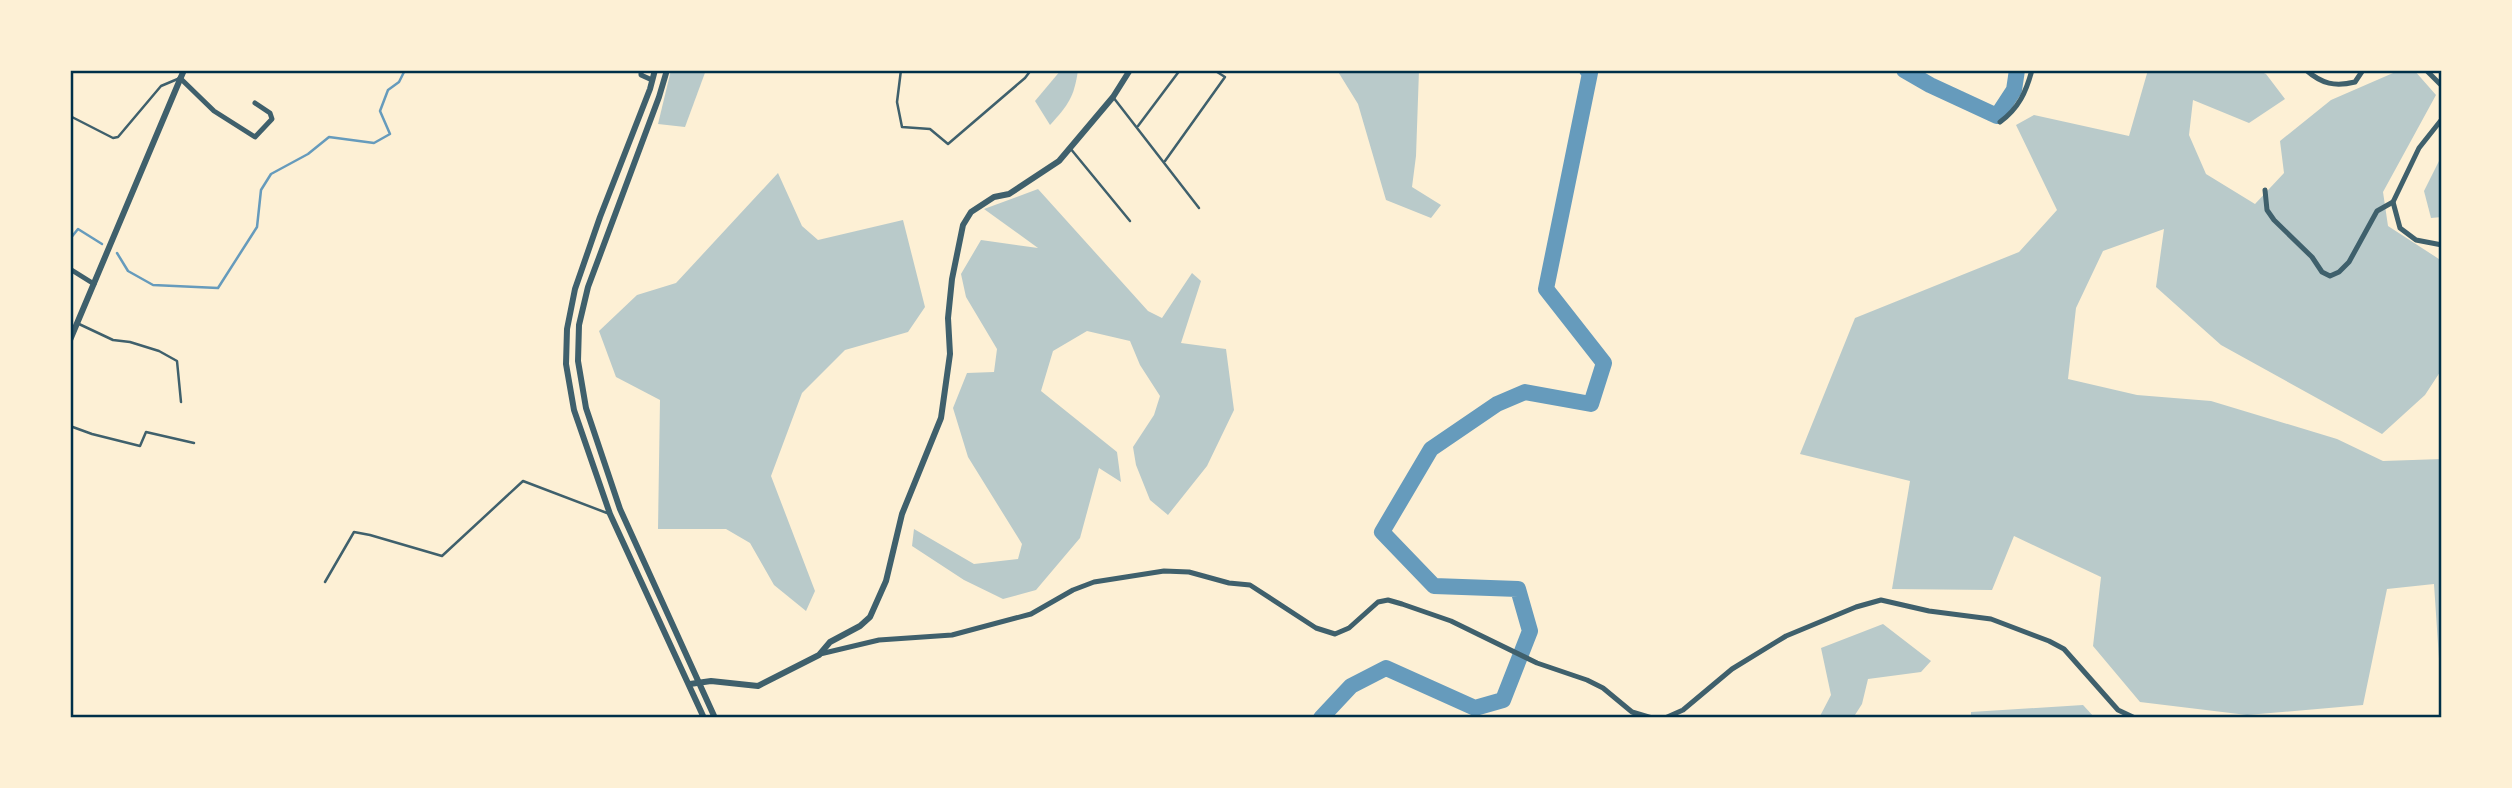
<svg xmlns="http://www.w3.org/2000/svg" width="2512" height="788" font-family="Lato,sans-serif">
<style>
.green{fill:#b9caca}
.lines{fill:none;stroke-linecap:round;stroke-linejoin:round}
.stream{stroke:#669bbc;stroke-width:2.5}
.river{stroke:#669bbc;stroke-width:16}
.service{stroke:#3f606c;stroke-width:2.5}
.minor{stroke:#3f606c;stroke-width:5}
.tertiary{stroke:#3f606c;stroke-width:6}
.neatline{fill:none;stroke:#003049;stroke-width:2.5}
</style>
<rect width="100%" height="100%" fill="#fdf0d5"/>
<g class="green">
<path d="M671 70H706L685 127 658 124Z"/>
<path d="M1061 70H1078C1074 98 1068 105 1050 125L1035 101Z"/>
<path d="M1337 70H1419L1416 156 1412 187 1441 205 1431 218 1386 200 1358 104Z"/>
<path d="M2148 70H2257L2266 74 2285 99 2249 123 2193 100 2189 135 2206 174 2255 204 2284 173 2280 141 2331 100 2400 70H2414L2436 95 2383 192 2388 226 2442 261V369L2425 395 2382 434 2221 345 2156 287 2164 229 2103 251 2076 308 2068 379 2137 395 2211 401 2337 439 2383 461 2442 459V704L2434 584 2387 589 2363 705 2247 715 2140 702 2093 646 2101 577 2014 536 1992 590 1892 589 1910 481 1800 454 1855 318 2019 252 2057 210 2016 125 2034 115 2129 136Z"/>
<path d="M2442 155V217L2431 218 2424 191Z"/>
<path d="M778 173 802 226 818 240 903 220 925 307 908 332 845 350 802 393 771 476 815 591 806 611 774 585 750 543 726 529H658L660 400 616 377 599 331 637 295 676 283Z"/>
<path d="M1038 189 1148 311 1162 318 1192 273 1201 281 1181 343 1226 349 1234 410 1207 466 1168 515 1150 500 1136 465 1133 447 1154 415 1160 396 1140 365 1130 341 1087 331 1053 351 1041 391 1117 452 1121 482 1099 468 1080 538 1036 590 1003 599 964 580 912 546 914 529 974 564 1018 559 1022 544 968 457 953 408 967 373 994 372 997 349 966 297 961 274 981 240 1038 248 984 209Z"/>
<path d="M1883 624 1931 661 1921 672 1868 679 1862 704 1853 718H1819L1831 695 1821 648Z"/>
<path d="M2083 705 2095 718H1971V712Z"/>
</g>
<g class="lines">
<g class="stream">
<path d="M70 239 78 229 102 244"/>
<path d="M117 253 128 271 153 285 218 288 257 227 261 190 271 174 308 154 329 137 374 143 390 134 380 111 388 90 399 82 405 70"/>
</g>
<g class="river">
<path d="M1904 70 1930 85 1997 116 2014 90 2017 70"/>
<path d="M1321 718 1351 686 1386 668 1475 708 1503 700 1530 631 1518 589 1434 586 1382 532 1431 449 1497 404 1525 392 1591 404 1604 363 1546 289 1590 73 1587 70"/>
</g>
<g class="service">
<path d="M901 70 897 102 902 127 930 129 948 144 1025 78 1031 70"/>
<path d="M1113 97 1199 208"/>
<path d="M70 116 113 138 118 137 161 86 180 78"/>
<path d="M1138 126 1180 70"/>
<path d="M1070 148 1130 221"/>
<path d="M1165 161 1225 77 1214 70"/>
<path d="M79 324 113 340 130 342 159 351 177 361 181 402"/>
<path d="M70 426 92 434 140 446 146 432 194 443"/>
<path d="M325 582 354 532 370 535 442 556 523 481 607 513"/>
</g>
<g class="minor">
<path d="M641 70V75L652 80"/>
<path d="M2306 70C2322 84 2335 87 2355 82L2363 70"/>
<path d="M2426 70 2442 86"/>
<path d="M180 78 214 111 255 137 272 119 270 113 255 103"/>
<path d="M2442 119 2419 148 2393 202 2400 228 2416 240 2442 245"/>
<path d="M2000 122C2019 108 2026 92 2032 70"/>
<path d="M2265 190 2267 210 2274 220 2312 257 2322 272 2330 276 2339 272 2349 262 2377 211 2393 202"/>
<path d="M70 269 94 284"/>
<path d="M820 654 879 640 952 635 1031 614 1073 590 1094 582 1164 571 1189 572 1229 583 1250 585 1316 628 1335 634 1349 628 1378 602 1388 600 1402 604 1451 621 1537 663 1587 680 1603 688 1632 712 1652 718"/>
<path d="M1655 718H1665L1683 710 1732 669 1786 636 1856 607 1881 600 1929 611 1991 619 2049 641 2064 649 2118 710 2135 718"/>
</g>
<g class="tertiary">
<path d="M655 70 650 89 600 217 575 289 567 329 566 364 574 410 610 514 704 718"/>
<path d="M667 70 659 97 588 287 579 325 578 361 586 408 620 509 715 718"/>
<path d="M70 340 184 70"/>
<path d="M690 684 711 681 758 686 819 655 830 642 860 626 870 617 886 581 902 514 941 418 950 354 948 318 952 279 963 225 971 212 994 197 1009 194 1059 161 1113 97 1130 70"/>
</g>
</g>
<rect width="2512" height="788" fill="none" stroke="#fdf0d5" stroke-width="144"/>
<rect x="72" y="72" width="2368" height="644" class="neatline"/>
</svg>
